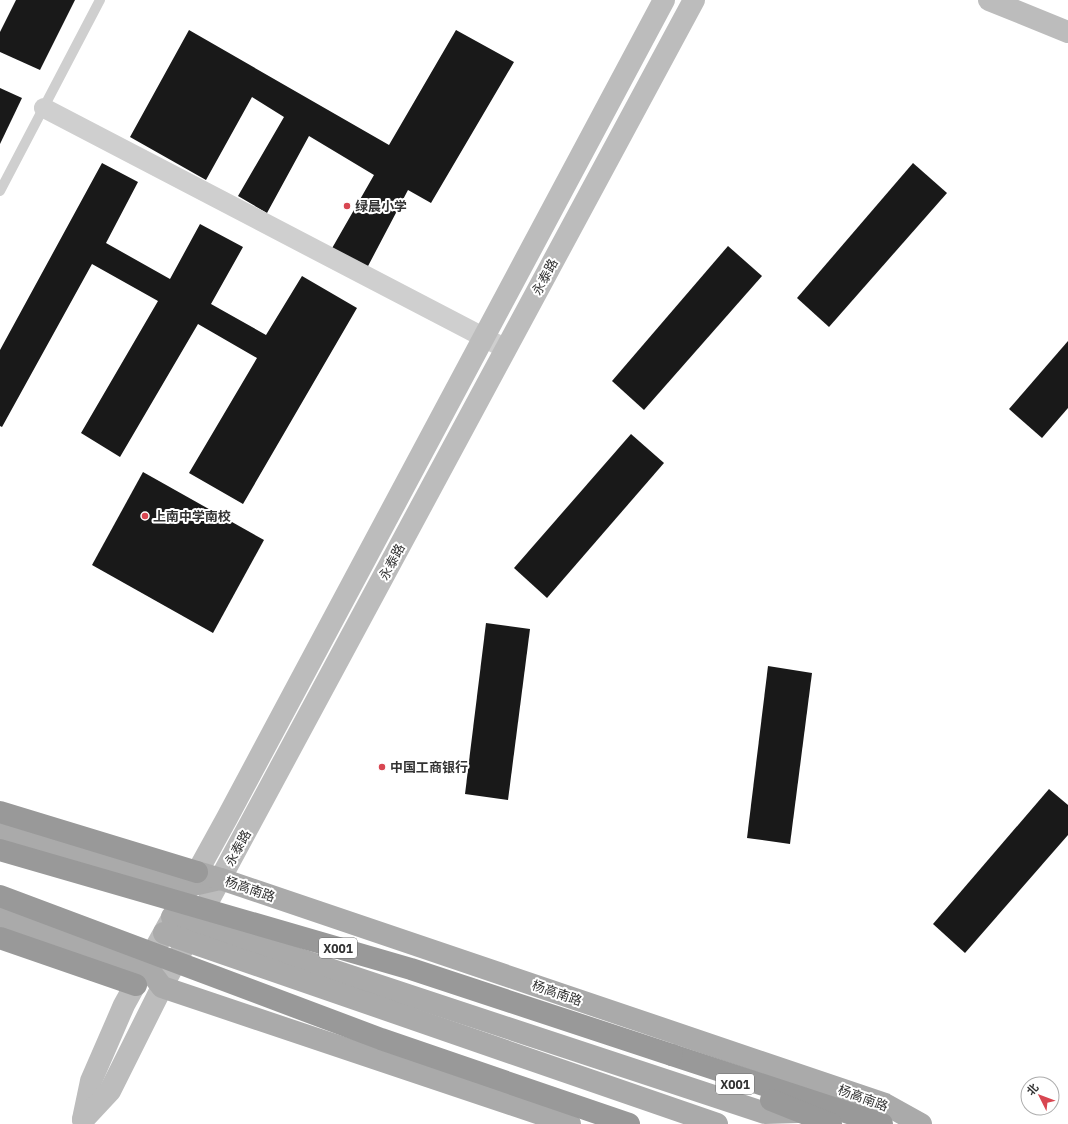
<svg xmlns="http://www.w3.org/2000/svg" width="1068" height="1124" font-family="'IBM Plex Sans','Noto Sans SC',sans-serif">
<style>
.building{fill:#191919}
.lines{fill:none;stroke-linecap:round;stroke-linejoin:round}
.lane{stroke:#cfcfcf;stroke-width:10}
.street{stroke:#cfcfcf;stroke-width:20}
.secondary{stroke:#bcbcbc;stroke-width:22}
.primary{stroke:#aaa;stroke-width:22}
.highway{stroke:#999;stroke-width:22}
.highway-bridge{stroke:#999;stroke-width:22}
.poi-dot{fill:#d84651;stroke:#fff;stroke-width:1.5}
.labels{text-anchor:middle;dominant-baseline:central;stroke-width:4;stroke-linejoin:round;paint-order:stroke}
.shield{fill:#fff;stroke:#707070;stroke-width:1}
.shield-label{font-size:12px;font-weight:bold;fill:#323232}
.poi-label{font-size:13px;font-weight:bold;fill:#323232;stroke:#fff;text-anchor:start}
.street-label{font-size:13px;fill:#323232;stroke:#fff}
</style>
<rect width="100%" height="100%" fill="#fff"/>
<g class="building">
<path d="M16 0H75L40 70 0 52V32Z"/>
<path d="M189 30 389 145 456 30 514 62 431 203 408 190 367 268 331 250 374 175 309 136 267 213 238 196 284 117 252 97 206 180 130 137Z"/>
<path d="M0 88 22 98 0 144Z"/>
<path d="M102 163 138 182 106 243 170 279 200 224 243 247 211 304 266 335 302 276 357 308 243 504 189 473 257 358 198 324 120 457 81 433 158 301 92 264 2 427 0 426V350Z"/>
<path d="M913 163 947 193 829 327 797 298Z"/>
<path d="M728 246 762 276 644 410 612 381Z"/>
<path d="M1068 341V408L1042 438 1009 409Z"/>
<path d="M631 434 664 463 547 598 514 568Z"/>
<path d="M143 472 264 540 213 633 92 565Z"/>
<path d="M486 623 530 629 508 800 465 794Z"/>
<path d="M768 666 812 673 790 844 747 838Z"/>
<path d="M1049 789 1068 805V835L965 953 933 924Z"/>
</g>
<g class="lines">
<path class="lane" d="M0 191 100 0"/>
<path class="street" d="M44 108 506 349"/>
<g class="secondary">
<path d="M989 0 1068 32"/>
<path d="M83 1119 91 1081 124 1005 227 818 664 0"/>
<path d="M83 1120 110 1091 162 987 694 0"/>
</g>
<g class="primary">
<path d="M0 829 189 886 220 879"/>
<path d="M197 872 221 879 885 1104 921 1124"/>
<path d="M0 916 146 966 162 987 570 1124"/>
<path d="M172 917 765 1113 798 1112"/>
<path d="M164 933 717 1124"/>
</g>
<g class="highway">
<path d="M0 812 197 872"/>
<path d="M0 938 136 985"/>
<path d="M672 1055 882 1124"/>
<path d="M771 1100 831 1124"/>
</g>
<g class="highway-bridge">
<path d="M0 850 411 969 672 1055"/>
<path d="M0 896 381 1039 629 1124"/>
</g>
</g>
<g class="poi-dot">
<circle cx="347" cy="206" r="4"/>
<circle cx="145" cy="516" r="4"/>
<circle cx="382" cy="767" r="4"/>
</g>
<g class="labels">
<g class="shield">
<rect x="319" y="938" width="38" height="20" rx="3"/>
<rect x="716" y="1074" width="38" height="20" rx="3"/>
</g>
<g class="shield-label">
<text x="338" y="948">X001</text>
<text x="735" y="1084">X001</text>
</g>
<g class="poi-label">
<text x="355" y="206">绿晨小学</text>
<text x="153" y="516">上南中学南校</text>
<text x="390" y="767">中国工商银行</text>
</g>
<g class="street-label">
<text transform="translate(545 277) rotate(-62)">永泰路</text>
<text transform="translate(392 562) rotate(-62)">永泰路</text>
<text transform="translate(238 848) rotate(-61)">永泰路</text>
<text transform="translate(250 889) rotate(19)">杨高南路</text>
<text transform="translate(557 993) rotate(19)">杨高南路</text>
<text transform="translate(863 1098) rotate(20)">杨高南路</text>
</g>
</g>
<g transform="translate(1040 1096) rotate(312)"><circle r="19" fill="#ffffff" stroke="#adadad"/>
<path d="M0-3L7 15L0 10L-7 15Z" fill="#d84651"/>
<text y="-6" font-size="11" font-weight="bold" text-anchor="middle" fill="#323232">北</text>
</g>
</svg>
